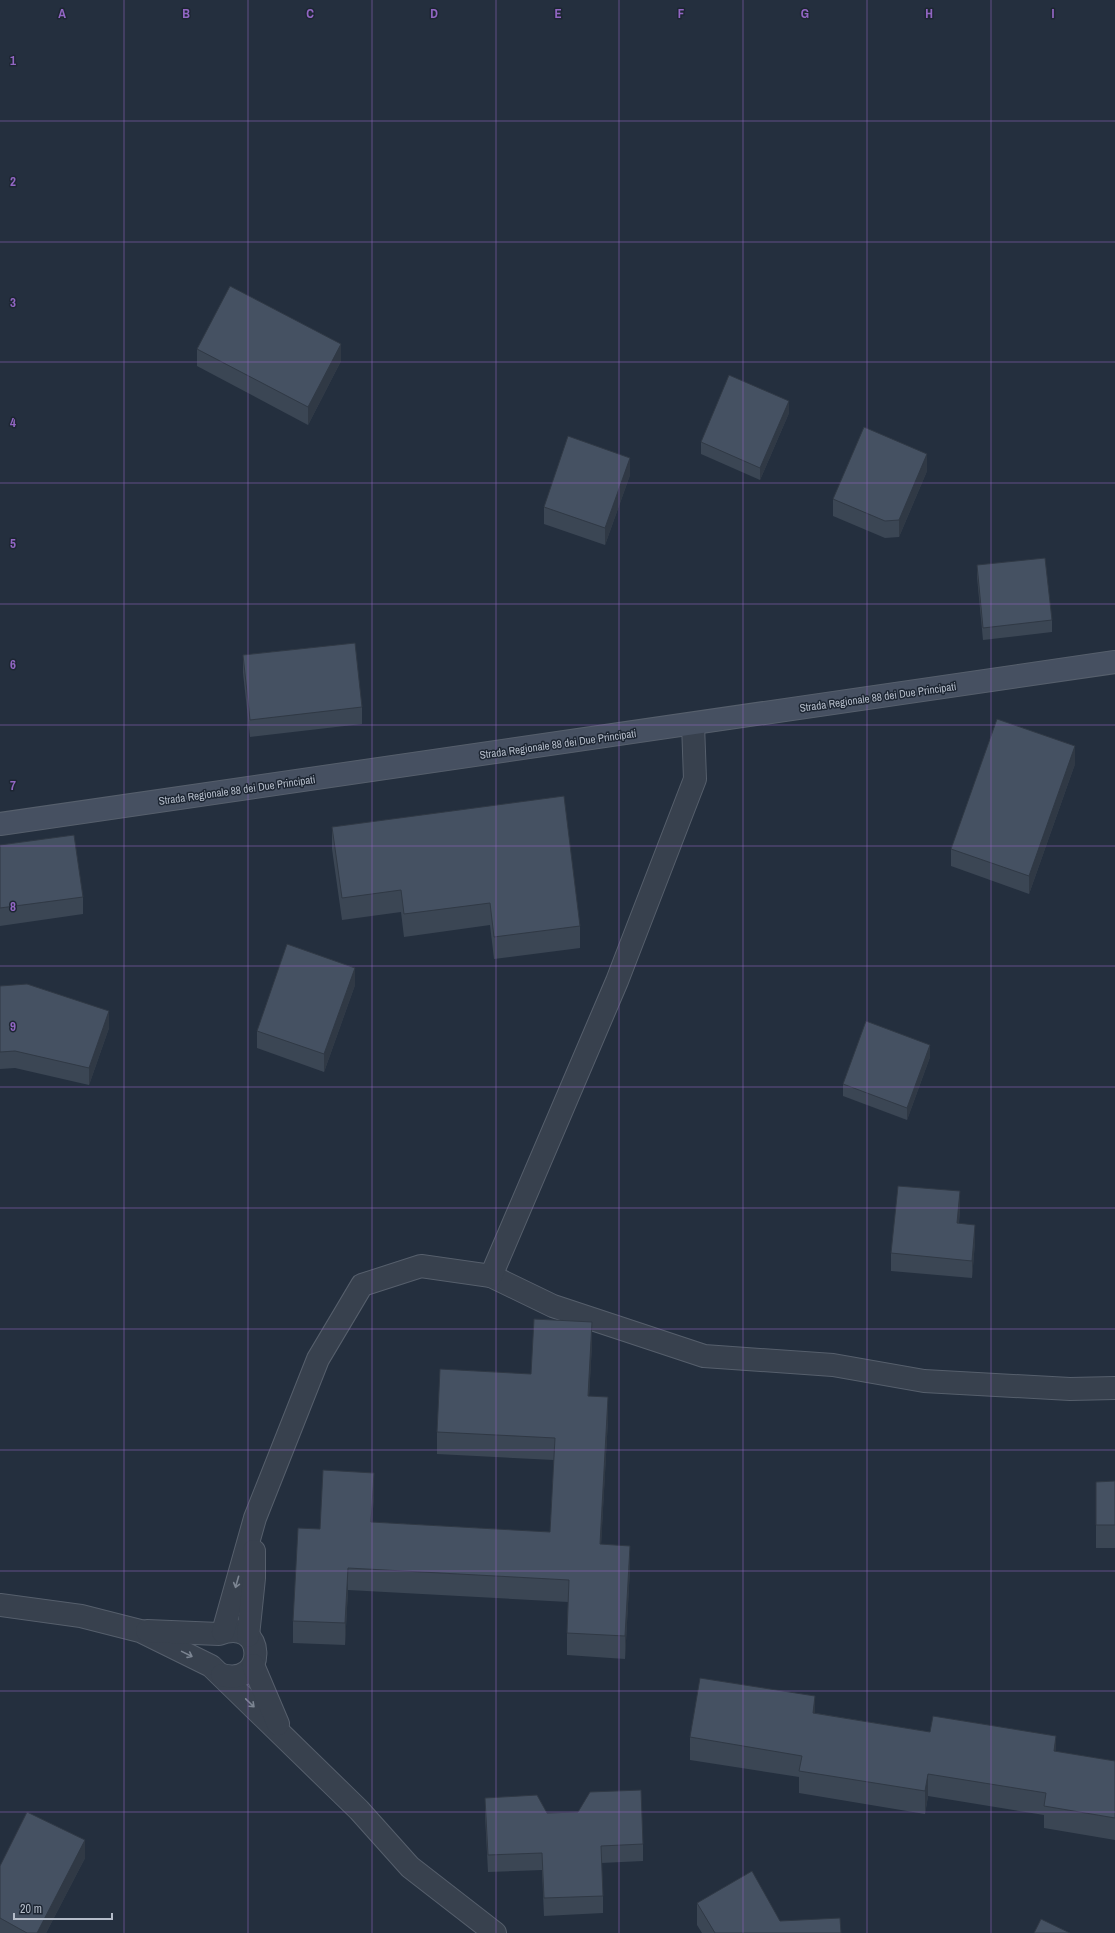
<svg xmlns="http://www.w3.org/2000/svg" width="1115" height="1933" font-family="'Archivo Narrow',sans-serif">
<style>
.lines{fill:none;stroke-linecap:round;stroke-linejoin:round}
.street-casing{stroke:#565f6c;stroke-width:24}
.secondary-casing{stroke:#565f6c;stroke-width:24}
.street{stroke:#38414e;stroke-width:22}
.secondary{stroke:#465061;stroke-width:22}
.wall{fill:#3b4654}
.shaded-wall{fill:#303945}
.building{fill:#455162;stroke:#303945}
.oneway{stroke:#7c8592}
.grid{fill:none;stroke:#9266c3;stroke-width:1;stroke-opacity:0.55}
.labels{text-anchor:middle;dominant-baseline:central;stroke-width:3;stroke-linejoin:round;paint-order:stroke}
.street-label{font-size:11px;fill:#b4bcc9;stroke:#1d2633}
.grid-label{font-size:13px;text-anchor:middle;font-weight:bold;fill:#9266c3;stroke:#1d2633;stroke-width:3;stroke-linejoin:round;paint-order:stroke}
</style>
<rect width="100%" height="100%" fill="#242f3e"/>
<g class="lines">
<g class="street-casing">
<g id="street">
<path d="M491 1276 553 1306 704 1356 833 1365 924 1381 1070 1389 1115 1388"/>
<path d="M0 1605 81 1616 140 1631 211 1666 359 1810 410 1867 495 1933"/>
<path d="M147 1631 219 1634C266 1616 268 1687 222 1675"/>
<path d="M223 1632 255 1518 318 1359 362 1285 421 1266 491 1276 617 981 695 779 693 724"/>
<path d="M248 1636 254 1578V1551"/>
<path d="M253 1665 278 1724"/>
</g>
</g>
<g class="secondary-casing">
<path id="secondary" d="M0 824 1115 662"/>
</g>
<use href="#street" class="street"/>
<use href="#secondary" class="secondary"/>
</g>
<g class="wall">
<path d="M197 349 341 361 308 425 197 366Z"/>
<path d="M789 413 760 480 701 454V442Z"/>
<path d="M927 471 899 537 885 538 833 516V499Z"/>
<path d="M630 475 605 545 544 524V507Z"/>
<path d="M977 565 1052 620V632L983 640 977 577Z"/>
<path d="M243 655 362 707V724L250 737 243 673Z"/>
<path d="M1075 764 1029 894 951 866V849Z"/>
<path d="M332 827 580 926V948L494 959 490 925 404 937 401 912 342 920 332 849Z"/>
<path d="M0 845 83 897V914L0 926Z"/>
<path d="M355 985 324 1072 257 1048V1031Z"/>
<path d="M0 986 109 1028 89 1085 15 1068 0 1069Z"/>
<path d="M930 1057 907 1120 843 1096V1084Z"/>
<path d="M960 1209 959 1223 975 1242 972 1278 891 1271V1253Z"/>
<path d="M592 1344 589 1396 608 1419 601 1544 630 1568 625 1659 567 1655V1633L568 1602 348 1590 345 1645 293 1643V1621L320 1529 374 1495 372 1522 550 1532 554 1460 437 1454V1432L531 1374Z"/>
<path d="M1115 1481V1548H1096V1482Z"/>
<path d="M815 1713 930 1732 1115 1761V1840L1044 1828V1815L928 1796 925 1814 799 1793V1777L690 1760V1737Z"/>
<path d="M485 1798 547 1813 643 1844V1861L601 1863 603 1896V1913L544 1916 542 1870 488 1872 485 1815Z"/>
<path d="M85 1858 46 1933H0V1866Z"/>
<path d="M697 1903 780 1921 841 1933H702L697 1925Z"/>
</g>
<g class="shaded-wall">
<path d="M341 344V361L308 425V407Z"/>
<path d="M789 401V413L760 480V468Z"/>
<path d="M927 454V471L899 537V520Z"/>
<path d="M630 458V475L605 545V528Z"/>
<path d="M1075 746V764L1029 894V876Z"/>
<path d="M355 968V985L324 1072V1054Z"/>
<path d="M109 1011V1028L89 1085V1068Z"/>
<path d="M930 1045V1057L907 1120V1108Z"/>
<path d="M960 1191V1209L957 1240V1223Z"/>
<path d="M975 1225V1242L972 1278V1261Z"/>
<path d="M592 1322V1344L588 1418V1396Z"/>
<path d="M608 1397V1419L600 1566V1544Z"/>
<path d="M374 1473V1495L371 1544V1522Z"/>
<path d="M630 1546V1568L625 1659V1636Z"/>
<path d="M348 1568V1590L345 1645V1623Z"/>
<path d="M815 1696V1719L813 1713Z"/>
<path d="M1056 1736V1758L1054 1751Z"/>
<path d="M928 1774V1796L925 1814V1791Z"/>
<path d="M85 1840V1858L46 1933H37Z"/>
</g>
<g class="building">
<path d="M230 286 341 344 308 407 197 349Z"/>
<path d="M729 375 789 401 760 468 701 442Z"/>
<path d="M864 427 927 454 899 520 885 521 833 499Z"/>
<path d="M568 436 630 458 605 528 544 507Z"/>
<path d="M1045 558 1052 620 983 628 977 565Z"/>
<path d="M355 643 362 707 250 720 243 655Z"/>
<path d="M997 719 1075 746 1029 876 951 849Z"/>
<path d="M564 796 580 926 494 937 490 903 404 914 401 890 342 898 332 827Z"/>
<path d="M74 835 83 897 0 908V845Z"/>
<path d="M287 944 355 968 324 1054 257 1031Z"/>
<path d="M27 984 109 1011 89 1068 15 1051 0 1052V986Z"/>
<path d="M866 1021 930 1045 907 1108 843 1084Z"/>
<path d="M898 1186 960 1191 957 1223 975 1225 972 1261 891 1253Z"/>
<path d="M534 1319 592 1322 588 1396 608 1397 600 1544 630 1546 625 1636 567 1633 569 1580 348 1568 345 1623 293 1621 298 1528 320 1529 323 1470 374 1473 371 1522 550 1532 555 1438 437 1432 440 1369 531 1374Z"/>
<path d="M1115 1481V1525H1096V1482Z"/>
<path d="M700 1678 815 1696 813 1713 930 1732 933 1716 1056 1736 1054 1751 1115 1761V1818L1044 1806 1046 1793 928 1774 925 1791 799 1771 802 1756 690 1737Z"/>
<path d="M641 1790 643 1844 601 1846 603 1896 544 1898 542 1853 488 1855 485 1798 537 1795 547 1813 578 1812 590 1792Z"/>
<path d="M27 1812 85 1840 37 1933H27L0 1918V1866Z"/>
<path d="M752 1871 780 1921 840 1918 841 1933H715L697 1903Z"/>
<path d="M1041 1919 1070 1933H1034Z"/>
</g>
<defs><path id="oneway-shaft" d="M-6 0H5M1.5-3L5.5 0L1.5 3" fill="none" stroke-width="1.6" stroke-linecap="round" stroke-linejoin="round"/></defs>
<g class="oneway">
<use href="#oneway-shaft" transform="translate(237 1582) rotate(106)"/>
<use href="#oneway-shaft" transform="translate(187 1654) rotate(26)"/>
<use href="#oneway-shaft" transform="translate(250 1703) rotate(44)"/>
</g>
<path class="grid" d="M124 0V1933M248 0V1933M372 0V1933M496 0V1933M619 0V1933M743 0V1933M867 0V1933M991 0V1933M0 121H1115M0 242H1115M0 362H1115M0 483H1115M0 604H1115M0 725H1115M0 846H1115M0 966H1115M0 1087H1115M0 1208H1115M0 1329H1115M0 1450H1115M0 1571H1115M0 1691H1115M0 1812H1115"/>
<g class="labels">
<g class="street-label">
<text transform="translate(878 697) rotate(-8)">Strada Regionale 88 dei Due Principati</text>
<text transform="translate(558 744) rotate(-8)">Strada Regionale 88 dei Due Principati</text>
<text transform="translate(237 790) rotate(-8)">Strada Regionale 88 dei Due Principati</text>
</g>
</g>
<g class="grid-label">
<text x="62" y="18">A</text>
<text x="186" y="18">B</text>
<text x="310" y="18">C</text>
<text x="434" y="18">D</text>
<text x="558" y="18">E</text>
<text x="681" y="18">F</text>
<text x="805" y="18">G</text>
<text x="929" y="18">H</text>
<text x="1053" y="18">I</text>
<text x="13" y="65">1</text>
<text x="13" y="186">2</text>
<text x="13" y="307">3</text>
<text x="13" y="427">4</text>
<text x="13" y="548">5</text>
<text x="13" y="669">6</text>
<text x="13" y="790">7</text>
<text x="13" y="911">8</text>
<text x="13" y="1031">9</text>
</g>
<path d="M14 1913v6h98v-6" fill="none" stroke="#b4bcc9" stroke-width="2"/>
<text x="20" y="1913" font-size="12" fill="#b4bcc9" stroke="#1d2633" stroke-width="3" paint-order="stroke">20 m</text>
</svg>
